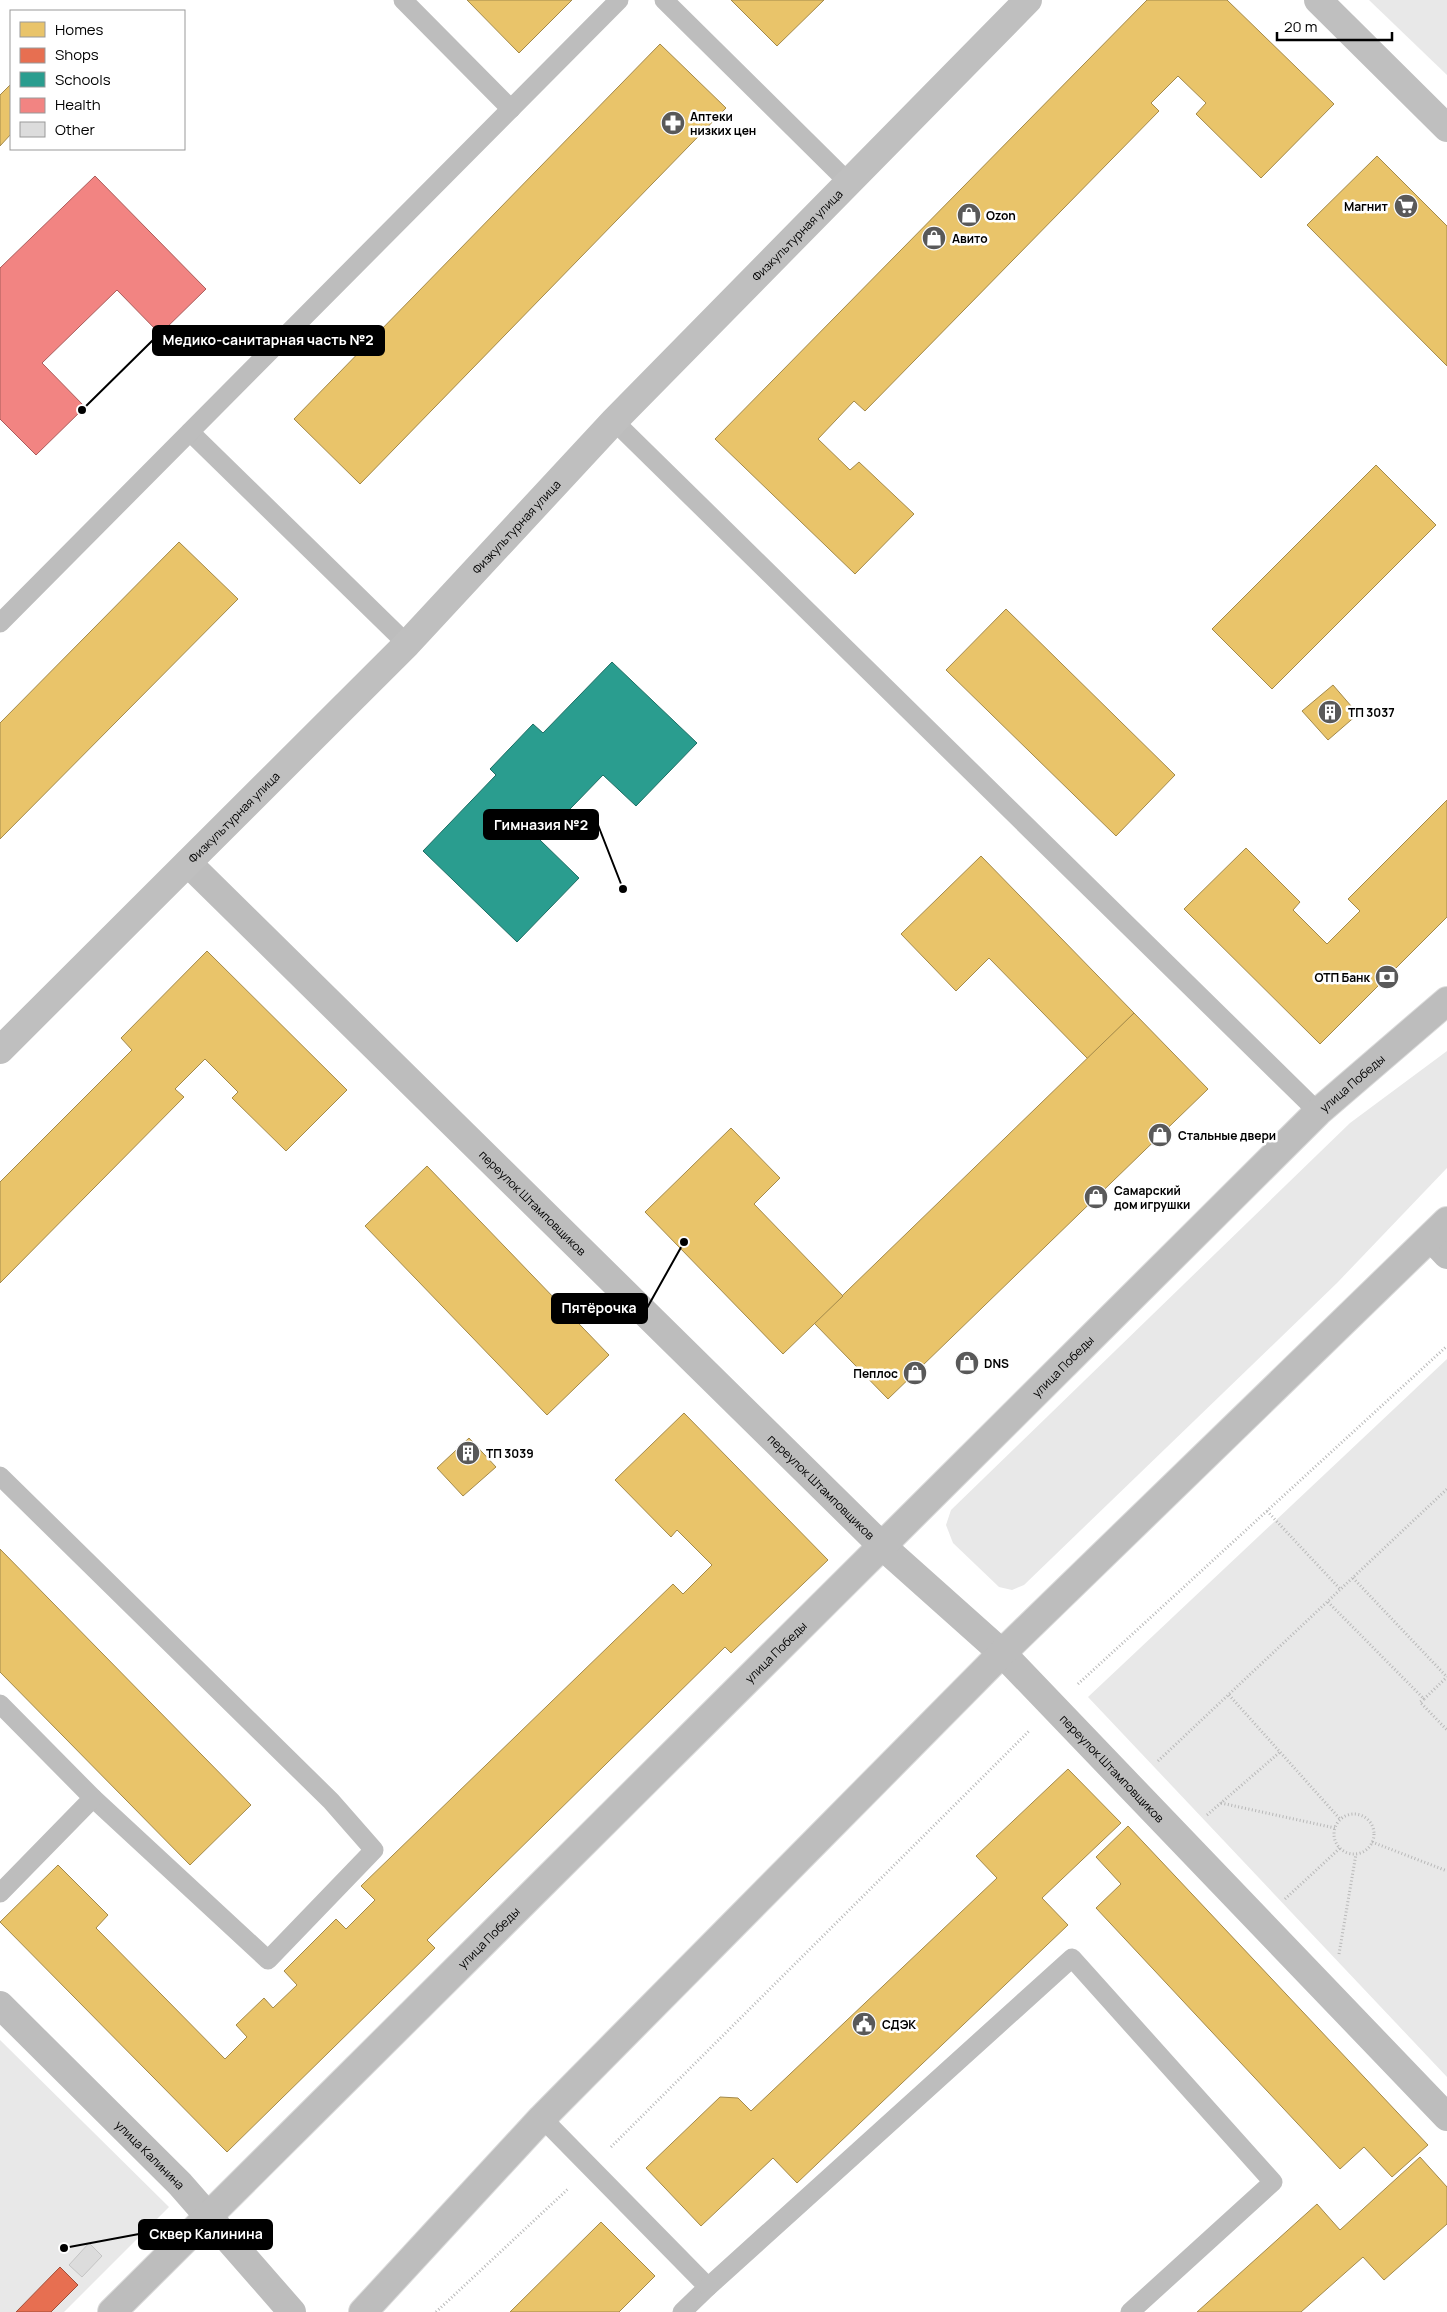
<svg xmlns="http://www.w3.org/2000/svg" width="1447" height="2312" font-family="Manrope,sans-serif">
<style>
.green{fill:#e8e8e8}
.homes{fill:#e9c46a;stroke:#a3894a}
.shops{fill:#e76f51;stroke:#a24e39}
.schools{fill:#2a9d8f;stroke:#1d6e64}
.health{fill:#f28482;stroke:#a95c5b}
.building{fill:#dcdcdc;stroke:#c4c4c4}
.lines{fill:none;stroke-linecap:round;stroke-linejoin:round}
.primary-casing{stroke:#dbdbdb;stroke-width:30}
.path{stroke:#b8b8b8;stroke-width:3;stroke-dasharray:1 2.5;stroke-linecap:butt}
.lane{stroke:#bdbdbd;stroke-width:19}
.street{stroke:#bdbdbd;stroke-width:28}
.secondary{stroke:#bfbfbf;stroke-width:28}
.primary{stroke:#bdbdbd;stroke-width:28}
.labels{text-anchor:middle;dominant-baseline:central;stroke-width:5;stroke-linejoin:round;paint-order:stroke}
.poi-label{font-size:12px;font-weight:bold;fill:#000;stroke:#fff;text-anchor:start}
.street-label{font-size:12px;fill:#000;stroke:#fff}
.leader{fill:none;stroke:#000;stroke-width:2}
.callout-dot{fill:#000;stroke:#fff;stroke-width:2}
.callout{fill:#000;stroke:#000;stroke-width:2}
.callout-label{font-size:14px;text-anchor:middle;font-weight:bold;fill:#fff}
</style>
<rect width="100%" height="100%" fill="#fff"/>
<g class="green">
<path d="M1369 0H1447V75Z"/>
<path d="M1447 1051V1168L1337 1283 1024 1585 1012 1590 999 1587 953 1543 946 1525 951 1510 1350 1123Z"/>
<path d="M1447 1359V2077L1088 1697Z"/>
<path d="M0 2040 169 2207 64 2312H51L78 2285 60 2268 16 2312H0Z"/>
</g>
<g class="homes">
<path d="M467 0H572L519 53Z"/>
<path d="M731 0H824L777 46Z"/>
<path d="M1147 0H1227L1334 104 1261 178 1196 114 1206 103 1178 76 1151 103 1159 111 865 411 854 401 818 439 850 470 859 462 914 514 855 574 715 439Z"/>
<path d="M660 44 726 108 360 484 294 419Z"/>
<path d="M11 84V134L0 146V95Z"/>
<path d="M1377 156 1447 226V366L1307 225Z"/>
<path d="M1376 465 1436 525 1272 689 1212 629Z"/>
<path d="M179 542 238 599 0 839V723Z"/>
<path d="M1006 609 1175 775 1116 836 946 670Z"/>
<path d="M1333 685 1358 714 1328 740 1302 711Z"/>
<path d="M1447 800V917L1320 1044 1184 909 1246 848 1300 902 1293 910 1327 944 1360 911 1348 899Z"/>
<path d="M981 856 1134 1013 1088 1059 989 958 956 991 901 934Z"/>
<path d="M207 951 347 1090 286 1151 232 1098 238 1092 205 1059 175 1089 184 1097 0 1283V1182L132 1050 121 1038Z"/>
<path d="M1134 1013 1208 1089 888 1399 814 1323Z"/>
<path d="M731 1128 780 1178 754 1204 843 1296 783 1354 645 1212Z"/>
<path d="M427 1166 609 1355 547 1415 365 1226Z"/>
<path d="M684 1413 828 1560 731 1653 725 1647 427 1940 435 1948 227 2152 0 1922 58 1865 108 1915 96 1928 225 2059 247 2037 236 2025 264 1998 273 2008 297 1985 284 1971 336 1919 346 1929 375 1900 361 1886 673 1584 683 1594 712 1565 677 1530 671 1537 615 1480Z"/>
<path d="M469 1438 496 1467 463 1496 437 1468Z"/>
<path d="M0 1549 251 1805 190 1865 0 1672Z"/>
<path d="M1068 1769 1121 1823 1042 1898 1068 1925 797 2183 773 2158 701 2226 646 2168 720 2097 738 2098 751 2111 997 1878 976 1856Z"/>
<path d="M1128 1826 1428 2145 1392 2177 1364 2147 1340 2169 1096 1908 1121 1884 1096 1857Z"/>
<path d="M1420 2157 1447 2187V2224L1384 2280 1363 2257 1301 2312H1197L1317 2204 1340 2230Z"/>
<path d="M601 2222 655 2276 619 2312H510Z"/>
</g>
<path class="shops" d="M60 2267 78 2285 51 2312H16Z"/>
<path class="schools" d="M612 662 697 743 636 806 603 775 540 840 579 878 517 942 423 851 496 775 490 769 533 724 543 733Z"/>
<path class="health" d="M95 176 206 289 160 334 117 290 42 363 85 407 36 455 0 419V268Z"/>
<path class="building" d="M89 2243 102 2256 82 2277 69 2265Z"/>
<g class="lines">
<g class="primary-casing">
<g id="primary">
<path id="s4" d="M112 2312 1318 1112 1447 1001"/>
<path d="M363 2312 542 2118 1002 1653 1447 1221"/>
</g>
</g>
<g class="path">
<path d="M1267 1511 1341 1590"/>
<path d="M1353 1578 1447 1677"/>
<path d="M1328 1602 1424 1699 1420 1702 1447 1730"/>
<path d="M1078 1684 1447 1346"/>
<path d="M1229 1695 1340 1819"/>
<path d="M1424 1699 1447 1677"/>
<path d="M1158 1761 1447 1489"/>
<path d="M1221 1803 1335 1828"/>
<circle cx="1354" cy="1834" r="20"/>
<path d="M1207 1815 1280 1752"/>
<path d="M1372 1842 1447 1871"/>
<path d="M1285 1899 1340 1848"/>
<path d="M1339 1954 1356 1854"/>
<path d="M611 2147 1030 1730"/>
<path d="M436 2312 569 2188"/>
</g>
<g class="lane">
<path d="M403 0 511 109"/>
<path d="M664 0 848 182"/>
<path d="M614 421 1318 1112"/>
<path d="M190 432 407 644"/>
<path d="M0 623 619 0"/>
<path d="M0 1476 331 1801 374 1850 268 1960 93 1798"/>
<path d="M0 1704 93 1798 0 1893"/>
<path d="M542 2118 708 2287 682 2312"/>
<path d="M708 2287 1072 1958 1273 2182 1130 2312"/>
</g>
<g class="street">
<path id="s1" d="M188 863 881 1545 1002 1653 1447 2117"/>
<path d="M1431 1238 1447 1255"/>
<path id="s2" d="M0 2005 180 2184 292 2312"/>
</g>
<g class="secondary">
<path d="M1318 0 1447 128"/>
<path id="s3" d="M0 1050 407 644 614 421 1028 0"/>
</g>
<use href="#primary" class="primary"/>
</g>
<defs>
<g id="pharmacy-disc" transform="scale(1.25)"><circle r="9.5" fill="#595959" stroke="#fff"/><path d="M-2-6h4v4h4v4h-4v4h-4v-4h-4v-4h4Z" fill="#fff"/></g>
<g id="supermarket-disc" transform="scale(1.25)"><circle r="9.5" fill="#595959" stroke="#fff"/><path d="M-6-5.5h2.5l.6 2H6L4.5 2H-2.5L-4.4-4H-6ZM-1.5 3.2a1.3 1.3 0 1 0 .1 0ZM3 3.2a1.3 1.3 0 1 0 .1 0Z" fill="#fff"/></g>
<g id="shop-disc" transform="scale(1.25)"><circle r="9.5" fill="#595959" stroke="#fff"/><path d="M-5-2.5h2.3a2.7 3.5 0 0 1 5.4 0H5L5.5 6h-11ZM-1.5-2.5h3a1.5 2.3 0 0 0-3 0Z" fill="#fff"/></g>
<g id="building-disc" transform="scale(1.25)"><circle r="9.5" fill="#595959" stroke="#fff"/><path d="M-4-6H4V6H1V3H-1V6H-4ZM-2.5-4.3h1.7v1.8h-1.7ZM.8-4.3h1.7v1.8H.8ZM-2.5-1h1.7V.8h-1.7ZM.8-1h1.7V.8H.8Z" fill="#fff"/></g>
<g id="bank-disc" transform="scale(1.25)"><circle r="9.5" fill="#595959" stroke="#fff"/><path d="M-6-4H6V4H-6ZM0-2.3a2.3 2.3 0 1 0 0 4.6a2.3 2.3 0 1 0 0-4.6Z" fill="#fff"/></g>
<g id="civic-disc" transform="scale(1.25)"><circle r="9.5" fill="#595959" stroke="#fff"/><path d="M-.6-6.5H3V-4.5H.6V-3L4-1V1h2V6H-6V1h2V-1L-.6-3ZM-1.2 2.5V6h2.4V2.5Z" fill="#fff"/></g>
</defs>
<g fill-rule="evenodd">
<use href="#pharmacy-disc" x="673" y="123"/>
<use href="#supermarket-disc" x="1406" y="206"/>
<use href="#shop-disc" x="969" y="215"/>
<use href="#shop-disc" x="934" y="238"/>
<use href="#building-disc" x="1330" y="712"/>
<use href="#bank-disc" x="1387" y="977"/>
<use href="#shop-disc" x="1160" y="1135"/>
<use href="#shop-disc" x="1096" y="1197"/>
<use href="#shop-disc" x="967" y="1363"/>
<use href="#shop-disc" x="915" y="1373"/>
<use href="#building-disc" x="468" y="1453"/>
<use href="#civic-disc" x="864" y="2024"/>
</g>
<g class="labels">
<g class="poi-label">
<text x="690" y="116">Аптеки<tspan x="690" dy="14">низких цен</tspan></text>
<text x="1388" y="206" text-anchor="end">Магнит</text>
<text x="986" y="215">Ozon</text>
<text x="952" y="238">Авито</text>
<text x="1348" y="712">ТП 3037</text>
<text x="1370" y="977" text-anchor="end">ОТП Банк</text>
<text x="1178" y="1135">Стальные двери</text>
<text x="1114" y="1190">Самарский<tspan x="1114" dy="14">дом игрушки</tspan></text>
<text x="984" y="1363">DNS</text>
<text x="898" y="1373" text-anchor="end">Пеплос</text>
<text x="486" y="1453">ТП 3039</text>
<text x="882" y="2024">СДЭК</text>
</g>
<g class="street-label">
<text stroke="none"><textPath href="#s3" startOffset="1140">Физкультурная улица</textPath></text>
<text stroke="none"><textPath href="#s3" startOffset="735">Физкультурная улица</textPath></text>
<text stroke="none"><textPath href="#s3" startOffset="330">Физкультурная улица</textPath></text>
<text stroke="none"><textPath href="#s4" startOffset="1746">улица Победы</textPath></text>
<text stroke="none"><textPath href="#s1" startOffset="484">переулок Штамповщиков</textPath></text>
<text stroke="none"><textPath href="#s4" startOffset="1341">улица Победы</textPath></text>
<text stroke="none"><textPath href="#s1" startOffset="889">переулок Штамповщиков</textPath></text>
<text stroke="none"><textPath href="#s4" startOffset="936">улица Победы</textPath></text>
<text stroke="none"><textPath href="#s1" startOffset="1294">переулок Штамповщиков</textPath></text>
<text stroke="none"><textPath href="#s4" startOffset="531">улица Победы</textPath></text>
<text stroke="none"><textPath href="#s2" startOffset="212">улица Калинина</textPath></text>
</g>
</g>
<path class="leader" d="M82 410L153 340M623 889L598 825M684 1242L647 1308M64 2248L139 2234"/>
<g class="callout-dot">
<circle cx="82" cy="410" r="5"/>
<circle cx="623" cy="889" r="5"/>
<circle cx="684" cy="1242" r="5"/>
<circle cx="64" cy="2248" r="5"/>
</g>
<g class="callout">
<rect x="153" y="326" width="231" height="29" rx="5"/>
<rect x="484" y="810" width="114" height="29" rx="5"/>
<rect x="552" y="1294" width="95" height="29" rx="5"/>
<rect x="139" y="2220" width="133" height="29" rx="5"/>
</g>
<g class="callout-label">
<text x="268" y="345">Медико-санитарная часть №2</text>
<text x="541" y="830">Гимназия №2</text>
<text x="599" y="1313">Пятёрочка</text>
<text x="206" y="2239">Сквер Калинина</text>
</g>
<rect x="10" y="10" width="175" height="140" fill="#ffffff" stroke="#999999"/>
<rect x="20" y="22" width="25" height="15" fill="#e9c46a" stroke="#999999"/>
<text x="55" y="35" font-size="15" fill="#000000">Homes</text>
<rect x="20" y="48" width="25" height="15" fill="#e76f51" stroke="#999999"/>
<text x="55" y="60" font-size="15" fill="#000000">Shops</text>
<rect x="20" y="72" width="25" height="15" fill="#2a9d8f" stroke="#999999"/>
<text x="55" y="85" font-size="15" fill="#000000">Schools</text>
<rect x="20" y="98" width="25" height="15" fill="#f28482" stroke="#999999"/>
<text x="55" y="110" font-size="15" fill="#000000">Health</text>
<rect x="20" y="122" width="25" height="15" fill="#dcdcdc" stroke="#999999"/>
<text x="55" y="135" font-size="15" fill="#000000">Other</text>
<path d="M1277 32v8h115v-8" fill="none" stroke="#000000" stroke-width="2.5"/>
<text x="1284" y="32" font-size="15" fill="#000000" stroke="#ffffff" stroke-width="4" paint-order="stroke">20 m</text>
</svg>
